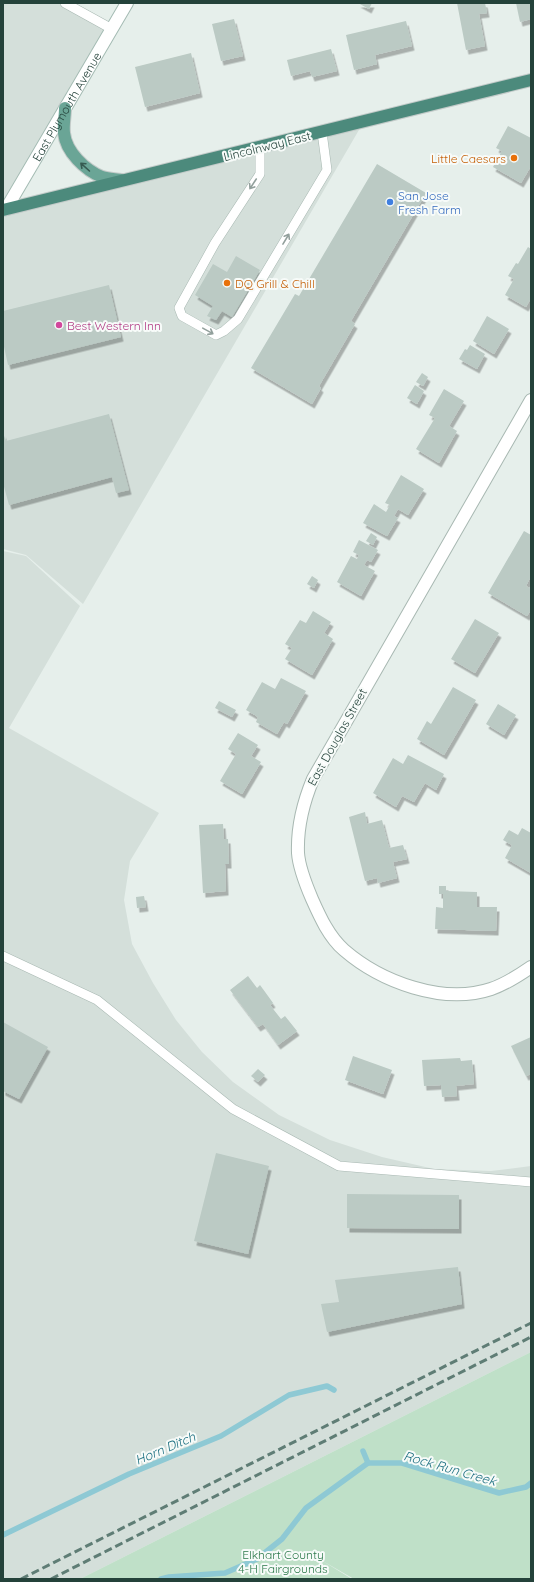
<svg xmlns="http://www.w3.org/2000/svg" width="534" height="1582" font-family="Quicksand,sans-serif">
<style>
.built{fill:#d4dfda}
.green{fill:#bfe0c8}
.lines{fill:none;stroke-linecap:round;stroke-linejoin:round}
.stream{stroke:#8ec9d4;stroke-width:5.5}
.building{fill:#bbcac4;filter:url(#shadow)}
.service-casing{stroke:#a8b8b2;stroke-width:10}
.minor-casing{stroke:#a8b8b2;stroke-width:14}
.secondary-casing{stroke:#a4bbb3;stroke-width:14}
.primary-casing{stroke:#c2cac8;stroke-width:14}
.trunk-casing{stroke:#c2cac8;stroke-width:14}
.service{stroke:#fff;stroke-width:9}
.minor{stroke:#fff;stroke-width:12}
.secondary{stroke:#fff;stroke-width:12}
.primary{stroke:#6aa596;stroke-width:12}
.trunk{stroke:#4c8a7c;stroke-width:12}
.rail{stroke:#5f7d75;stroke-width:3;stroke-dasharray:8 4;stroke-linecap:butt}
.oneway{stroke:#365b51}
.oneway2{stroke:#92a09c}
.food-dot{fill:#e8710a;stroke:#f7fbf9;stroke-width:1.5}
.shop-dot{fill:#3f7fe0;stroke:#f7fbf9;stroke-width:1.5}
.hotel-dot{fill:#d1479c;stroke:#f7fbf9;stroke-width:1.5}
.labels{text-anchor:middle;dominant-baseline:central;stroke-width:4;stroke-linejoin:round;paint-order:stroke}
.street-label{font-size:12px;fill:#24423a;stroke:#f7fbf9}
.food-label{font-size:12px;fill:#c56008;stroke:#f7fbf9;text-anchor:end}
.shop-label{font-size:12px;fill:#366cbe;stroke:#f7fbf9;text-anchor:start}
.hotel-label{font-size:12px;fill:#b23c85;stroke:#f7fbf9;text-anchor:start}
.park-label{font-size:12px;fill:#2d7a4b;stroke:#f7fbf9}
.water-label{font-size:13px;font-style:italic;fill:#1c6f80;stroke:#f7fbf9}
</style>
<defs>
<filter id="shadow"><feDropShadow dx="2.5" dy="4.5" stdDeviation="0" flood-color="#0004"/></filter>
</defs>
<rect width="100%" height="100%" fill="#e6efeb"/>
<g class="built">
<path d="M3 3H63L111 29 5 209 363 123 83 604 26 555 3 549Z"/>
<path d="M3 551 26 556 80 606 9 728 159 813 130 861 124 900 132 944 153 983 176 1020 202 1052 233 1082 279 1115 330 1140 382 1157 434 1169 491 1171 531 1166V1352L80 1579H3Z"/>
</g>
<path class="green" d="M531 1352V1579H354L321 1560 352 1579H80Z"/>
<g class="lines">
<g class="stream">
<path d="M363 1451 368 1463"/>
<path d="M3 1535 129 1474 221 1436 289 1395 327 1386 334 1390"/>
<path d="M161 1579 169 1577 225 1573 257 1559 282 1539 306 1508 368 1463H402L499 1493 526 1487 531 1483"/>
</g>
</g>
<g class="building">
<path d="M358 3H372L369 9Z"/>
<path d="M457 3H485L487 13 479 14 485 46 466 50Z"/>
<path d="M516 3H531V19L520 22Z"/>
<path d="M234 19 243 56 221 61 212 24Z"/>
<path d="M406 21 412 46 375 55 377 64 354 70 346 35Z"/>
<path d="M331 49 337 71 312 77 310 71 291 76 287 60Z"/>
<path d="M191 53 200 93 145 107 135 67Z"/>
<path d="M508 126 531 138V166L521 183 493 167 502 151 496 148Z"/>
<path d="M377 164 426 193 351 321 355 324 319 386 321 388 312 404 251 368 295 294 299 296Z"/>
<path d="M528 247 531 249V298L526 307 505 295 514 279 508 276 516 263 518 264Z"/>
<path d="M236 256 260 270 232 317 222 311 216 320 207 316 213 306 195 295 213 264 227 272Z"/>
<path d="M109 285 121 337 8 365 3 342V311Z"/>
<path d="M487 316 509 329 494 354 473 341Z"/>
<path d="M470 345 485 354 477 369 459 359 465 349 467 350Z"/>
<path d="M422 373 428 377 423 386 416 382Z"/>
<path d="M415 385 424 391 417 404 407 398Z"/>
<path d="M444 389 464 401 449 426 457 431 439 463 416 449 435 418 429 415Z"/>
<path d="M109 414 129 490 116 493 112 477 9 505 3 483V433L6 441Z"/>
<path d="M401 475 424 489 408 515 398 509 394 516 398 518 387 536 363 523 374 504 386 512 390 505 385 503Z"/>
<path d="M524 531 531 535V576L526 586 531 589V610L527 616 488 593Z"/>
<path d="M371 533 377 537 373 545 366 541Z"/>
<path d="M359 540 378 550 371 562 367 560 364 565 375 571 361 596 337 582 351 556 357 559 359 555 353 552Z"/>
<path d="M312 576 318 580 314 588 307 584Z"/>
<path d="M313 611 331 622 324 633 333 639 312 675 285 659 292 648 285 644 300 620 306 623Z"/>
<path d="M475 619 499 633 475 673 451 659Z"/>
<path d="M281 678 306 691 287 724 284 722 277 734 256 722 258 717 246 710 262 682 275 689Z"/>
<path d="M453 687 476 700 444 755 417 739 427 721 431 724Z"/>
<path d="M219 701 236 710 232 717 215 708Z"/>
<path d="M498 704 516 715 504 735 486 724Z"/>
<path d="M238 733 258 745 251 756 261 762 242 794 220 781 236 754 228 749Z"/>
<path d="M408 755 444 774 436 790 425 783 414 802 402 796 396 807 373 793 393 758 403 764Z"/>
<path d="M365 812 367 824 382 820 389 848 403 845 407 859 393 862 397 878 378 883 377 878 365 881 349 817Z"/>
<path d="M223 824 224 839H228L229 864H225L226 891 203 893 199 825Z"/>
<path d="M522 828 531 833V873L505 858 512 845 503 840 509 830 518 835Z"/>
<path d="M439 886H446V891L477 892V907H497L496 931 435 929 436 907 443 908V894H439Z"/>
<path d="M144 896 146 907 137 908 136 897Z"/>
<path d="M248 976 257 988 260 985 273 1003 270 1005 281 1019 285 1016 297 1031 278 1045 263 1024 258 1027 230 990Z"/>
<path d="M3 1022 48 1047 19 1099 3 1091Z"/>
<path d="M531 1037V1074L526 1076 511 1046Z"/>
<path d="M353 1056 392 1070 383 1094 345 1080Z"/>
<path d="M460 1058 461 1061 472 1060 474 1084 456 1086 457 1096 442 1097 441 1085 424 1086 422 1060Z"/>
<path d="M258 1069 265 1075 258 1082 251 1076Z"/>
<path d="M216 1153 269 1166 248 1254 194 1241Z"/>
<path d="M347 1194 459 1195V1229L347 1228Z"/>
<path d="M458 1267 462 1304 327 1332 321 1304 339 1302 335 1280Z"/>
</g>
<g class="lines">
<g class="service-casing">
<g id="service">
<path d="M65 3 112 29"/>
<path d="M260 147V174L215 243 179 308 182 316 216 335 224 331 238 319 327 170 322 132"/>
<path d="M3 956 97 1000 233 1109 339 1166 531 1182"/>
</g>
</g>
<g class="minor-casing">
<path id="minor" d="M531 400 313 779C303 803 297 826 298 853 299 868 306 885 312 899 320 917 329 937 344 950 381 982 443 1005 491 989 506 984 518 976 531 967"/>
</g>
<g class="secondary-casing">
<g id="secondary">
<path id="s1" d="M6 209 127 3"/>
</g>
</g>
<g class="primary-casing">
<path id="primary" d="M65 108C65 116 63 125 64 133 66 152 85 170 102 177 108 179 115 179 121 180"/>
</g>
<g class="trunk-casing">
<path id="trunk" d="M3 210 531 80"/>
</g>
<use href="#service" class="service"/>
<use href="#minor" class="minor"/>
<use href="#secondary" class="secondary"/>
<use href="#primary" class="primary"/>
<use href="#trunk" class="trunk"/>
<g class="rail">
<path d="M21 1579 531 1323"/>
<path d="M51 1579 531 1337"/>
</g>
</g>
<defs><path id="oneway-shaft" d="M-6 0H5M1.5-3L5.5 0L1.5 3" fill="none" stroke-width="1.6" stroke-linecap="round" stroke-linejoin="round"/></defs>
<use class="oneway" href="#oneway-shaft" transform="translate(85 167) rotate(-138)"/>
<g class="oneway2">
<use href="#oneway-shaft" transform="translate(253 184) rotate(123)"/>
<use href="#oneway-shaft" transform="translate(286 239) rotate(-59)"/>
<use href="#oneway-shaft" transform="translate(208 331) rotate(29)"/>
</g>
<g class="food-dot">
<circle cx="514" cy="158" r="4"/>
<circle cx="227" cy="283" r="4"/>
</g>
<circle class="shop-dot" cx="390" cy="202" r="4"/>
<circle class="hotel-dot" cx="59" cy="325" r="4"/>
<g class="labels">
<g class="street-label">
<text stroke="none"><textPath href="#s1" startOffset="119">East Plymouth Avenue</textPath></text>
<text transform="translate(267 146) rotate(-14)">Lincolnway East</text>
<text transform="translate(337 737) rotate(-61)">East Douglas Street</text>
</g>
<g class="food-label">
<text x="506" y="158">Little Caesars</text>
<text x="235" y="283" text-anchor="start">DQ Grill &amp; Chill</text>
</g>
<g class="shop-label">
<text x="398" y="195">San Jose<tspan x="398" dy="14">Fresh Farm</tspan></text>
</g>
<g class="hotel-label">
<text x="67" y="325">Best Western Inn</text>
</g>
<g class="park-label">
<text x="283" y="1554">Elkhart County<tspan x="283" dy="14">4-H Fairgrounds</tspan></text>
</g>
<g class="water-label">
<text transform="translate(165 1448) rotate(-23)">Horn Ditch</text>
<text transform="translate(450 1468) rotate(16)">Rock Run Creek</text>
</g>
</g>
<rect width="534" height="1582" fill="none" stroke="#24423a" stroke-width="8"/>
</svg>
